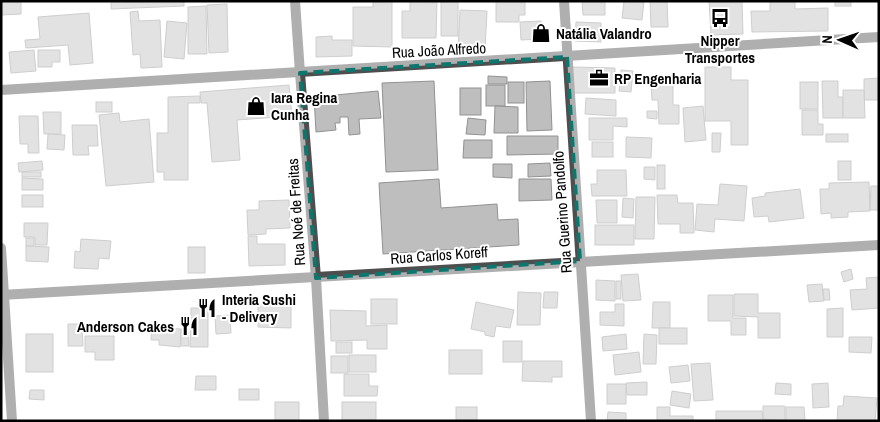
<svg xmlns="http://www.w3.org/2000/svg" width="880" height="422" font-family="'Archivo Narrow',sans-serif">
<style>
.building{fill:#bebebe;stroke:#929292}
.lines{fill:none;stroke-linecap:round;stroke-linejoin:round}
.minor{stroke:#4e4e4e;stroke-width:10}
.tertiary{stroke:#4e4e4e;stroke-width:10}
.marked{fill:none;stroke:#0f766e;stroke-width:4;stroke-dasharray:10 6;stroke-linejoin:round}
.labels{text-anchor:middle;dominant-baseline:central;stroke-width:4;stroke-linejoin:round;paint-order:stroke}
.poi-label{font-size:15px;font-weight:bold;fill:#000;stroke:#fff;text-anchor:start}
.street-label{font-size:15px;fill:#000;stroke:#fff}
</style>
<rect width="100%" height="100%" fill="#fff"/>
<g class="building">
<path d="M1 1H21V14L1 15Z"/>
<path d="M111 1H184V6L111 9Z"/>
<path d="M373 1H392V47L353 46V7H373Z"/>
<path d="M410 1 437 2 436 38H402V11H410Z"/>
<path d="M458 1V36H441V2Z"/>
<path d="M496 1H525V15H519V22H496Z"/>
<path d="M582 1H605V15H583Z"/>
<path d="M624 1H644L642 20 622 18Z"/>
<path d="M650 1H667L668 27H651Z"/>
<path d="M709 1H742L743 34 711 35Z"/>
<path d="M770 1H795V9L828 8V31L752 32 751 11H770Z"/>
<rect x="835" y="1" width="16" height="5"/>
<path d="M227 4 228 52 209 53 207 5Z"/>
<path d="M206 6 207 54H188V7Z"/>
<path d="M460 10 487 11 485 50 458 49Z"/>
<path d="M138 11 139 21 160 20 162 67 141 68 140 54 133 55 130 12Z"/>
<path d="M89 13 93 63 70 65 68 45 26 48 25 40 40 39 38 17Z"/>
<path d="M167 21 187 23 184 59 164 57Z"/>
<path d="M541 21 542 39 521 40 520 22Z"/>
<path d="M576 22 601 23V42L575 41Z"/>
<path d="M332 36V40H352V56L316 57V37Z"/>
<path d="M34 50 36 71 11 73 9 52Z"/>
<path d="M38 50H60V62H52V67H38Z"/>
<path d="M572 67 615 68V93H572Z"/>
<path d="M705 67H731V80H748V145H731V121H705Z"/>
<path d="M621 70 633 71 631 92 619 91Z"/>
<path d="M488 76 507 77V84H488Z"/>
<path d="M879 78V100H864V79Z"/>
<path d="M434 81 438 170 386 172 382 83Z"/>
<path d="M550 81 552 130 527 131 526 82Z"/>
<path d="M822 81H838V97H843V118H823Z"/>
<rect x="508" y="82" width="16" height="21"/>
<rect x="800" y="82" width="18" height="27"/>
<path d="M651 84H673V105H679V124H659L658 100H652Z"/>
<path d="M289 85 292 116 237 120 240 160 212 162 207 103H201L200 92Z"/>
<rect x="486" y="85" width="19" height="21"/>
<rect x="460" y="88" width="21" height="27"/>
<path d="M843 90H864L865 118H843Z"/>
<path d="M378 91 381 118 359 119 360 134 349 135 348 117H340V123H335L336 130 316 132 314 97Z"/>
<path d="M200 96V103H188V180H164V172H157V133H168V97Z"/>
<path d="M586 98 616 100V116L585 114Z"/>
<rect x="96" y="102" width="16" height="10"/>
<path d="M495 106 518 107V133H494Z"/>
<path d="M703 106 706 140 685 142 683 108Z"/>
<path d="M802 110H818V124H823V135H802Z"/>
<path d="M647 111H657V119L647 118Z"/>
<path d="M43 112H61V134H44Z"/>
<path d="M119 113 120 122 149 119 154 182 106 186 99 115Z"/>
<path d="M19 116H38L39 153H28V144H20Z"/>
<path d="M468 118 486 120 485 135 466 134Z"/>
<path d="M589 118H627V127L613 126V140H589Z"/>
<path d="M72 125H97L98 146H88L89 155H73Z"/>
<path d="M712 133H721L720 152H712Z"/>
<path d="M48 134 65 135 64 150 47 149Z"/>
<rect x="826" y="134" width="22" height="8"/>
<path d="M507 136H558V154L507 155Z"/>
<path d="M626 137 652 138 651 158 626 157Z"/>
<path d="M464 140H492V158H463Z"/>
<rect x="592" y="142" width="21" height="15"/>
<path d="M42 161 43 170 19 172 18 163Z"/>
<rect x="838" y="161" width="13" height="19"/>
<path d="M550 163 551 176 528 177V164Z"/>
<path d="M493 164H512V178L493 177Z"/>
<rect x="657" y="165" width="8" height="24"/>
<path d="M644 167H655V180L644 179Z"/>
<path d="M597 170H626L627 196H592L591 184H597Z"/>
<rect x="22" y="172" width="19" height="5"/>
<path d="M22 178 43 179V190H22Z"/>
<path d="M439 179 441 208 497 204 498 220 518 219 519 245 383 254 379 183Z"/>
<path d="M519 179H551L552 200 519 201Z"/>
<path d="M869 182 870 211 848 212V217L831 218V213L821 214 820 189H829V183Z"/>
<path d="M720 184 747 186 744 221 715 219 714 232 695 230 697 204 718 205Z"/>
<path d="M871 186H879V210H870Z"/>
<path d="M800 189 804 218 769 222 768 216 754 217 752 198 765 196V193Z"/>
<rect x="22" y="195" width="21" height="12"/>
<path d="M657 195H677L678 203H693L694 233H680V224H658Z"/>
<path d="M636 197H655L654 239H635Z"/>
<path d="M623 198 634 199 633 218 622 217Z"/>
<path d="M289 200 290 228 266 229V234L248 235 247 210H259V201Z"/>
<path d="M596 200H617V223H597Z"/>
<path d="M24 223H48L47 245H35V237H24Z"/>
<rect x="595" y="225" width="39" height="20"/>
<path d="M248 236H257V244H285V265L249 266Z"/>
<rect x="26" y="238" width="8" height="8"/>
<path d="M81 239 111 241 109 259 99 258 98 269 74 268 75 251 80 252Z"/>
<path d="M26 246 49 247 48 262 26 261Z"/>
<rect x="188" y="247" width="17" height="26"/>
<path d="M851 269 853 279 844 282 841 272Z"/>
<path d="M638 274 641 300 623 301 621 275Z"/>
<path d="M879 277V308L852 310 850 290 867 289 866 278Z"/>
<path d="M596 280 615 281V301L596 300Z"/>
<rect x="616" y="281" width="5" height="18"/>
<path d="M822 284 824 301 809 302 807 285Z"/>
<path d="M823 289H829L830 300H824Z"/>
<path d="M518 292 541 293 540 325H517Z"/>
<path d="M544 292H558L557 308H543Z"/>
<path d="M734 294H758V313H780V338H758V317L734 316Z"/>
<path d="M708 295H733V318H746V335H731V321H708Z"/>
<rect x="371" y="299" width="26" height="25"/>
<path d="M476 302 514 310 510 328 496 326 494 337 485 335V332L471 329Z"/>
<path d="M653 302H670V328H652Z"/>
<path d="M258 304H291V328L258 327Z"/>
<path d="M615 304H624V326L600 325V312H615Z"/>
<path d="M191 308H208V347H190Z"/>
<path d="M843 308V337H827V309Z"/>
<path d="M330 310 366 311V326L387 325V349H367V340L331 341Z"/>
<path d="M230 315 231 333 216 334 215 316Z"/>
<path d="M68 324H82L83 346H68Z"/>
<path d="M152 327 181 329 180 347 159 345V340H151Z"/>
<rect x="659" y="328" width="28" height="16"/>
<path d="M181 329H188L189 346H181Z"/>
<rect x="26" y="334" width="27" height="38"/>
<path d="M626 334 627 349 603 351 602 337Z"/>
<path d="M644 334 657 335 656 364H643Z"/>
<path d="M85 336H114V360H95V352H85Z"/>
<path d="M849 337H872L871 353 849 352Z"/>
<rect x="503" y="341" width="19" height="21"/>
<rect x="336" y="342" width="16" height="11"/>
<rect x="449" y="350" width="33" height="24"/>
<path d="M639 352 641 372 615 375 613 355Z"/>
<rect x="349" y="355" width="27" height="17"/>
<rect x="331" y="356" width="17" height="17"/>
<path d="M523 361H562V377H552V382L522 381Z"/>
<path d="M710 363 713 400 694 401 691 364Z"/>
<path d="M688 365 690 381 671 383 669 367Z"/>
<path d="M344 374H369V386H378L377 396H344Z"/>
<path d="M196 376H216V390H195Z"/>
<path d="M647 382V395H627L626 383Z"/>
<path d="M776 383 791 384V395L775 394Z"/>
<path d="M828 383 829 407 813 408 812 384Z"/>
<rect x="607" y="384" width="19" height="20"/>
<rect x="239" y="389" width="20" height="11"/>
<path d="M30 390H44V400L29 399Z"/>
<path d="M672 391 691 394 689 408 670 405Z"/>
<path d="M844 396 877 398 875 421H837L838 406H843Z"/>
<rect x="275" y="402" width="24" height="19"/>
<rect x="342" y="402" width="34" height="18"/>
<path d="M763 406H785V421L763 419Z"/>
<rect x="456" y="407" width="21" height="14"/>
<path d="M657 407H670V416H693V421H657Z"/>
<path d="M786 407H804L805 421H786Z"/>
<path d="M716 411H762L763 421H716Z"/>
<path d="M608 412 626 413V421H607Z"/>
</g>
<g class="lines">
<g class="minor">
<path d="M564 1 591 421"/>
<path d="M300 73 316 278 324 421"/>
<path d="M1 248 12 421"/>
<path d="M1 295 879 245"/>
</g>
<g class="tertiary">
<path d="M295 1 300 73"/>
<path d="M1 90 879 37"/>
</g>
</g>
<path d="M0 0H880V422H0ZM567 57 580 261 316 278 300 73Z" fill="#fff" fill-opacity=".55" fill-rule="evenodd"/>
<path class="marked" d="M567 57 580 261 316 278 300 73Z"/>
<defs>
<g id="bus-bare" transform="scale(1.5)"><path d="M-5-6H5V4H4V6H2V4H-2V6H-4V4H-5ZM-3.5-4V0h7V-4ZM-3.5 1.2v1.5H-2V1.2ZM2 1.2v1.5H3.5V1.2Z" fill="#000" stroke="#fff" stroke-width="2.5" paint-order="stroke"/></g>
<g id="shop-bare" transform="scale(1.5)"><path d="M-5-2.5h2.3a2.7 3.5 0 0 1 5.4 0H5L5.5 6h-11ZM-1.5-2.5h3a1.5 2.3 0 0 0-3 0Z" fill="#000" stroke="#fff" stroke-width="2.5" paint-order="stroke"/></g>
<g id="office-bare" transform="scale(1.5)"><path d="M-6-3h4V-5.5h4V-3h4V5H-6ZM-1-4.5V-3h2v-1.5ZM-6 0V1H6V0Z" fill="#000" stroke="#fff" stroke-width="2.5" paint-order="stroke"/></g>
<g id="restaurant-bare" transform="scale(1.5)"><path d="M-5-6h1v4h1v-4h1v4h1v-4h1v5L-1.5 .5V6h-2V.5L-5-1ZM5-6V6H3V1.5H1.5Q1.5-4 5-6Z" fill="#000" stroke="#fff" stroke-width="2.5" paint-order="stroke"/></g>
</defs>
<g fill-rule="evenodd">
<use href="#bus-bare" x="720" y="18"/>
<use href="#shop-bare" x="541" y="33"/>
<use href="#office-bare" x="599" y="78"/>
<use href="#shop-bare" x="256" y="106"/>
<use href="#restaurant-bare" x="207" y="308"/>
<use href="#restaurant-bare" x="189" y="326"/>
</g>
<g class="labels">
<g class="poi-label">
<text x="556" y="33">Natália Valandro</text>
<text x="720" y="40" text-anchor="middle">Nipper<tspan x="720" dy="17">Transportes</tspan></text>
<text x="614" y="78">RP Engenharia</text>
<text x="271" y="97">Iara Regina<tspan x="271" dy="17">Cunha</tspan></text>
<text x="222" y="299">Interia Sushi<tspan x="222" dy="17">- Delivery</tspan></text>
<text x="174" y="326" text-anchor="end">Anderson Cakes</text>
</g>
<g class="street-label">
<text transform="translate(439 50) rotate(-3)">Rua João Alfredo</text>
<text transform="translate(296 212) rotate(-94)">Rua Noé de Freitas</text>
<text transform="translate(562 212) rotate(-94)">Rua Guerino Pandolfo</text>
<text transform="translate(439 255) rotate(-4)">Rua Carlos Koreff</text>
</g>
</g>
<rect width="880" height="422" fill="none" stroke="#000000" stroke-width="5"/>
<g transform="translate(840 40) rotate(272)" stroke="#ffffff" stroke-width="4" paint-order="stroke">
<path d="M0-4L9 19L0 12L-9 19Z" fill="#000000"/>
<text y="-8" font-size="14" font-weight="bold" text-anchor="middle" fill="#000000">N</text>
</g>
</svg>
